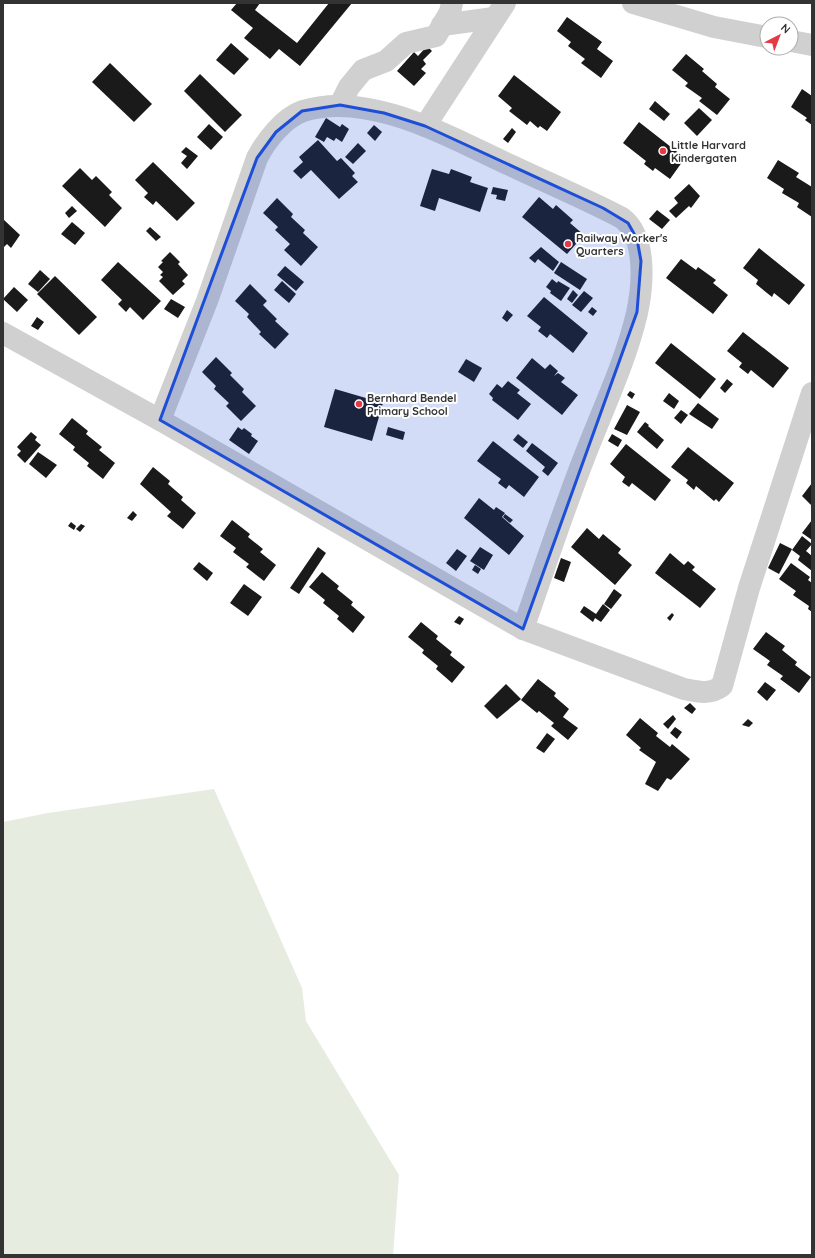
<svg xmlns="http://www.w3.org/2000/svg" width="815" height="1258" font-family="Quicksand,sans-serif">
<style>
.green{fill:#e6ecdf}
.building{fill:#1a1a1a}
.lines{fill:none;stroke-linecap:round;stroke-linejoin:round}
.minor{stroke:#d0d0d0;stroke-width:22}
.marked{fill:#1d4ed8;fill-opacity:0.2;stroke:#1d4ed8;stroke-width:3;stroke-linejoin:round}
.poi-dot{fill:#e63946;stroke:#fff;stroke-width:1.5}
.labels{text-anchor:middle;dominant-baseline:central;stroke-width:4;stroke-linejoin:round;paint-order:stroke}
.poi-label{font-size:11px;font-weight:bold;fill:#333;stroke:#fff;text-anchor:start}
</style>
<rect width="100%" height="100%" fill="#fff"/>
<path class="green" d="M214 789 302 988 306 1021 399 1175 393 1255H3V822L48 813Z"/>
<g class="building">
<path d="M237 3H260L255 10 297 43 329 3H352L300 66 279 49 270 59 244 38 253 28 231 10Z"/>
<path d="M567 17 602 42 597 49 613 61 601 78 581 63 585 59 568 46 571 42 557 31Z"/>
<path d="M231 43 249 59 234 75 216 60Z"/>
<path d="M427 46 432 51 423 60 426 64 421 69 426 73 414 86 397 71 414 52 418 56Z"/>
<path d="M686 54 704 69 702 71 717 84 715 87 730 99 717 115 699 101 702 98 685 86 688 83 672 70Z"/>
<path d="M110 63 152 104 134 122 92 82Z"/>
<path d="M200 74 242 115 225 132 184 91Z"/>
<path d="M514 75 561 112 547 131 540 126 538 128 530 121 527 125 509 111 512 108 498 96Z"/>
<path d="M802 89 812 96V125L805 120 807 118 791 107Z"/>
<path d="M655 101 670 114 664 121 649 109Z"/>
<path d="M699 108 712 120 697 136 684 123Z"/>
<path d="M326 118 340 127 342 124 349 129 342 142 336 138 334 141 327 137 324 142 315 137Z"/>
<path d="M639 122 685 158 670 179 655 168 653 171 644 164 646 161 623 143Z"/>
<path d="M209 124 223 137 211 150 197 137Z"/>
<path d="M374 125 382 132 375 141 367 133Z"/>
<path d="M512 128 516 132 508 143 503 139Z"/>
<path d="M318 140 337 161 341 158 355 173 352 176 358 182 339 199 311 170 301 179 293 171 303 162 299 157Z"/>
<path d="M358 143 366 151 353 164 345 157Z"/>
<path d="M186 147 198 156 187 169 181 163 187 156 181 152Z"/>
<path d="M778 160 799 173 796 177 812 187V217L797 207 799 203 782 193 784 189 767 178Z"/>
<path d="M153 162 195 203 177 221 156 201 153 205 144 197 148 193 135 180Z"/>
<path d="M80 168 92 180 96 176 112 192 109 195 122 208 105 227 62 186Z"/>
<path d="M432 169 449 174 451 169 472 177 470 182 488 188 480 212 439 198 435 211 420 206Z"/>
<path d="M689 184 700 196 691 208 689 206 676 218 669 211 678 203 674 198Z"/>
<path d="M493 187 508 190 505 201 496 199 497 195 491 194Z"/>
<path d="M539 197 553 209 556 205 573 220 570 223 584 235 567 254 522 217Z"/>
<path d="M277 198 293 214 291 217 305 230 303 233 318 247 301 266 284 250 290 244 275 230 278 227 263 213Z"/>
<path d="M72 206 77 211 69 218 65 213Z"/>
<path d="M657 210 670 220 662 229 649 219Z"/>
<path d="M3 219 20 235 11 248 7 244 3 248Z"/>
<path d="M72 222 85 233 75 245 61 234Z"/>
<path d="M150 227 161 237 156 241 146 231Z"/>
<path d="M541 247 559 262 553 271 538 259 535 263 529 258Z"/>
<path d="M759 248 805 285 789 305 774 293 772 297 756 284 758 280 743 268Z"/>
<path d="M170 252 180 262 178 264 188 275 182 281 185 284 173 295 159 281 163 277 160 275 163 272 158 267 163 262 161 261Z"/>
<path d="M681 259 696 270 698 267 716 280 713 283 728 295 713 314 666 278Z"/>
<path d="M118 262 161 301 143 320 130 307 126 312 118 304 122 300 101 280Z"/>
<path d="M561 262 587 279 580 290 554 273Z"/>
<path d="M285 266 304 282 296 291 277 275Z"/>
<path d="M40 270 50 279 38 292 28 284Z"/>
<path d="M55 276 97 317 79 335 37 294Z"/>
<path d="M552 279 557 283 558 281 570 288 561 301 550 293 551 291 546 287Z"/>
<path d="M282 281 296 294 289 303 274 290Z"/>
<path d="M250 284 267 301 263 305 277 319 275 321 289 334 275 349 259 334 261 332 247 317 249 314 235 301Z"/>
<path d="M14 287 28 300 17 312 3 299Z"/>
<path d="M573 290 578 295 572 303 567 299Z"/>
<path d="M584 291 593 298 581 312 572 305Z"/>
<path d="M544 297 588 333 573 353 550 334 547 338 538 331 541 327 527 316Z"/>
<path d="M171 299 185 307 178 318 164 309Z"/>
<path d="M592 307 597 311 593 316 588 312Z"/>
<path d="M507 310 513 315 507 322 502 318Z"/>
<path d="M37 317 44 322 38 330 31 326Z"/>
<path d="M743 332 789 368 773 388 751 370 748 374 739 367 742 363 727 351Z"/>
<path d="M671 343 716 379 700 399 655 363Z"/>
<path d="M216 357 232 373 230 375 244 389 242 392 256 406 241 421 226 406 229 403 214 389 216 386 202 372Z"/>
<path d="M532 358 545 369 550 364 558 371 554 376 558 373 565 378 561 382 578 395 562 415 516 378Z"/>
<path d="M466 359 482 368 474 382 458 372Z"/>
<path d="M727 379 733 384 725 393 720 388Z"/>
<path d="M508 381 520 390 517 393 531 404 518 420 492 400 493 398 489 394 497 384 502 388Z"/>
<path d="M335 389 383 403 372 441 324 427Z"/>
<path d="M630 391 635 394 632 399 627 395Z"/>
<path d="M669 393 679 401 674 409 663 401Z"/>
<path d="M698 403 719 419 712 429 689 414Z"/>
<path d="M627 405 640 412 627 435 614 429Z"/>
<path d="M681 410 688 415 681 424 674 418Z"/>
<path d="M72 418 88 431 86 434 102 447 99 450 115 463 103 479 87 466 89 463 73 450 75 447 59 434Z"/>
<path d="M645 422 649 425 648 426 664 440 657 449 637 432Z"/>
<path d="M238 427 242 430 244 428 252 434 251 436 258 441 249 454 229 440Z"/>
<path d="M388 427 405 432 403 440 386 435Z"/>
<path d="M31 432 37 437 35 440 41 445 25 463 17 455 21 451 17 447Z"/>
<path d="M518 434 528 442 523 448 513 440Z"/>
<path d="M612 434 622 440 618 447 608 441Z"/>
<path d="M493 441 539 477 524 497 509 485 506 489 498 483 501 479 477 461Z"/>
<path d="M532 443 558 463 548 476 542 471 545 467 526 451Z"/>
<path d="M626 444 671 480 655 501 632 483 629 487 622 482 625 477 610 464Z"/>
<path d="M688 447 734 483 719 502 716 499 714 501 696 486 694 490 686 483 688 480 671 467Z"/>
<path d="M38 452 57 465 46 478 29 464Z"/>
<path d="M153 467 170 481 168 484 183 497 181 500 196 513 183 529 167 516 171 512 140 484Z"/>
<path d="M812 483V505H811L802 496Z"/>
<path d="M479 498 494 510 496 507 505 513 502 517 524 536 509 555 464 518Z"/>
<path d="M133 511 137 515 132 521 127 518Z"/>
<path d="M505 514 513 520 510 523 503 517Z"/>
<path d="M232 520 250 534 248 537 263 549 260 552 276 565 264 581 246 567 249 564 233 552 236 548 220 536Z"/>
<path d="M812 520V540L802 533Z"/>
<path d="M71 522 76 526 74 530 68 526Z"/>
<path d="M81 524 85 526 80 532 76 529Z"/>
<path d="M587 528 599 539 603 534 621 549 618 553 632 565 615 585 571 547Z"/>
<path d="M802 536 812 544 806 551 812 556V571L798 560 800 556 792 550Z"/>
<path d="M780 543 792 549 779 574 768 568Z"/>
<path d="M318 547 326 553 299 594 290 588Z"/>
<path d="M480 547 493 555 484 570 470 561Z"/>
<path d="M457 549 467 556 456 571 446 563Z"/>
<path d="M670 553 684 565 688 561 695 567 692 570 716 589 700 608 655 573Z"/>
<path d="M561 558 571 562 564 582 554 578Z"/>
<path d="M199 562 213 573 207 581 193 569Z"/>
<path d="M791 563 810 577 808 580 812 583V612L808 609 809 606 793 595 796 591 779 579Z"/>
<path d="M475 565 481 569 478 574 472 570Z"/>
<path d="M322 572 339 586 337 589 353 602 351 605 365 617 353 633 337 619 339 616 323 603 325 600 309 587Z"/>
<path d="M244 584 262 597 248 616 230 603Z"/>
<path d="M614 589 622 595 611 609 604 604Z"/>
<path d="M603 604 610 610 601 622 595 618 593 622 580 612 584 606 596 614Z"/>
<path d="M672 613 674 615 670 621 667 618Z"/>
<path d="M459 616 464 619 460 625 454 622Z"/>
<path d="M421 622 438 636 436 639 452 652 450 655 465 667 452 683 436 669 438 666 422 653 424 650 408 637Z"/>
<path d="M766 632 785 646 782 650 797 662 795 665 811 677 799 693 780 679 783 676 767 665 770 661 753 649Z"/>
<path d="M538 679 556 693 554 696 569 709 563 717 578 728 568 740 551 726 554 723 539 711 537 713 521 700Z"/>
<path d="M765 682 776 690 767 701 757 692Z"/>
<path d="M506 684 521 699 497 719 484 706Z"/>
<path d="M690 703 696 709 692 714 684 708Z"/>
<path d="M673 715 676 719 668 729 663 724Z"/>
<path d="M640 718 658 733 656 736 670 747 672 744 690 759 671 780 667 778 658 791 645 784 656 762 639 750 641 748 626 735Z"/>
<path d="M748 719 753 723 749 727 742 725Z"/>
<path d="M675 727 682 732 677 739 670 733Z"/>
<path d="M547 733 555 739 544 753 536 748Z"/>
</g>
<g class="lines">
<g class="minor">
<path d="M633 3 714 27 767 37"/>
<path d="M442 25 494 18"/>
<path d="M791 41 812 45"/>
<path d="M340 105 349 87 363 70 386 61 406 43 436 36 450 12 452 3"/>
<path d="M425 126 505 3"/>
<path d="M3 333 160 420 523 629 684 689C698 692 710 695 722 686L749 588 812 393"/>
<path d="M160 420 207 301 257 158C266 141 283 118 303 111 369 90 451 138 510 165 548 183 586 199 622 218 647 237 643 285 637 313 626 361 602 411 584 458 562 514 543 572 523 629"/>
</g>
</g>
<path class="marked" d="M340 105 384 113 425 126 603 208 628 223 637 239 641 261 637 312 523 629 160 420 257 158 276 132 302 111Z"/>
<g class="poi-dot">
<circle cx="663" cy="151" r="4"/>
<circle cx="568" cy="244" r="4"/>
<circle cx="359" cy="404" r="4"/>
</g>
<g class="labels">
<g class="poi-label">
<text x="671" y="145">Little Harvard<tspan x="671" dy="13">Kindergaten</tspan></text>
<text x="576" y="238">Railway Worker's<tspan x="576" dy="13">Quarters</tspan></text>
<text x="367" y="398">Bernhard Bendel<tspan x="367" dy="13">Primary School</tspan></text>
</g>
</g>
<rect width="815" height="1258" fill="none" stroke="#333333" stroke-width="8"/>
<g transform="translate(779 36) rotate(42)"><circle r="19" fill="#ffffff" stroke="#adadad"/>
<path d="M0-3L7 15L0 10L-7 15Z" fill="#e63946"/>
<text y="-6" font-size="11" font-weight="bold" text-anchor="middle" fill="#333333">N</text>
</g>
</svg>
